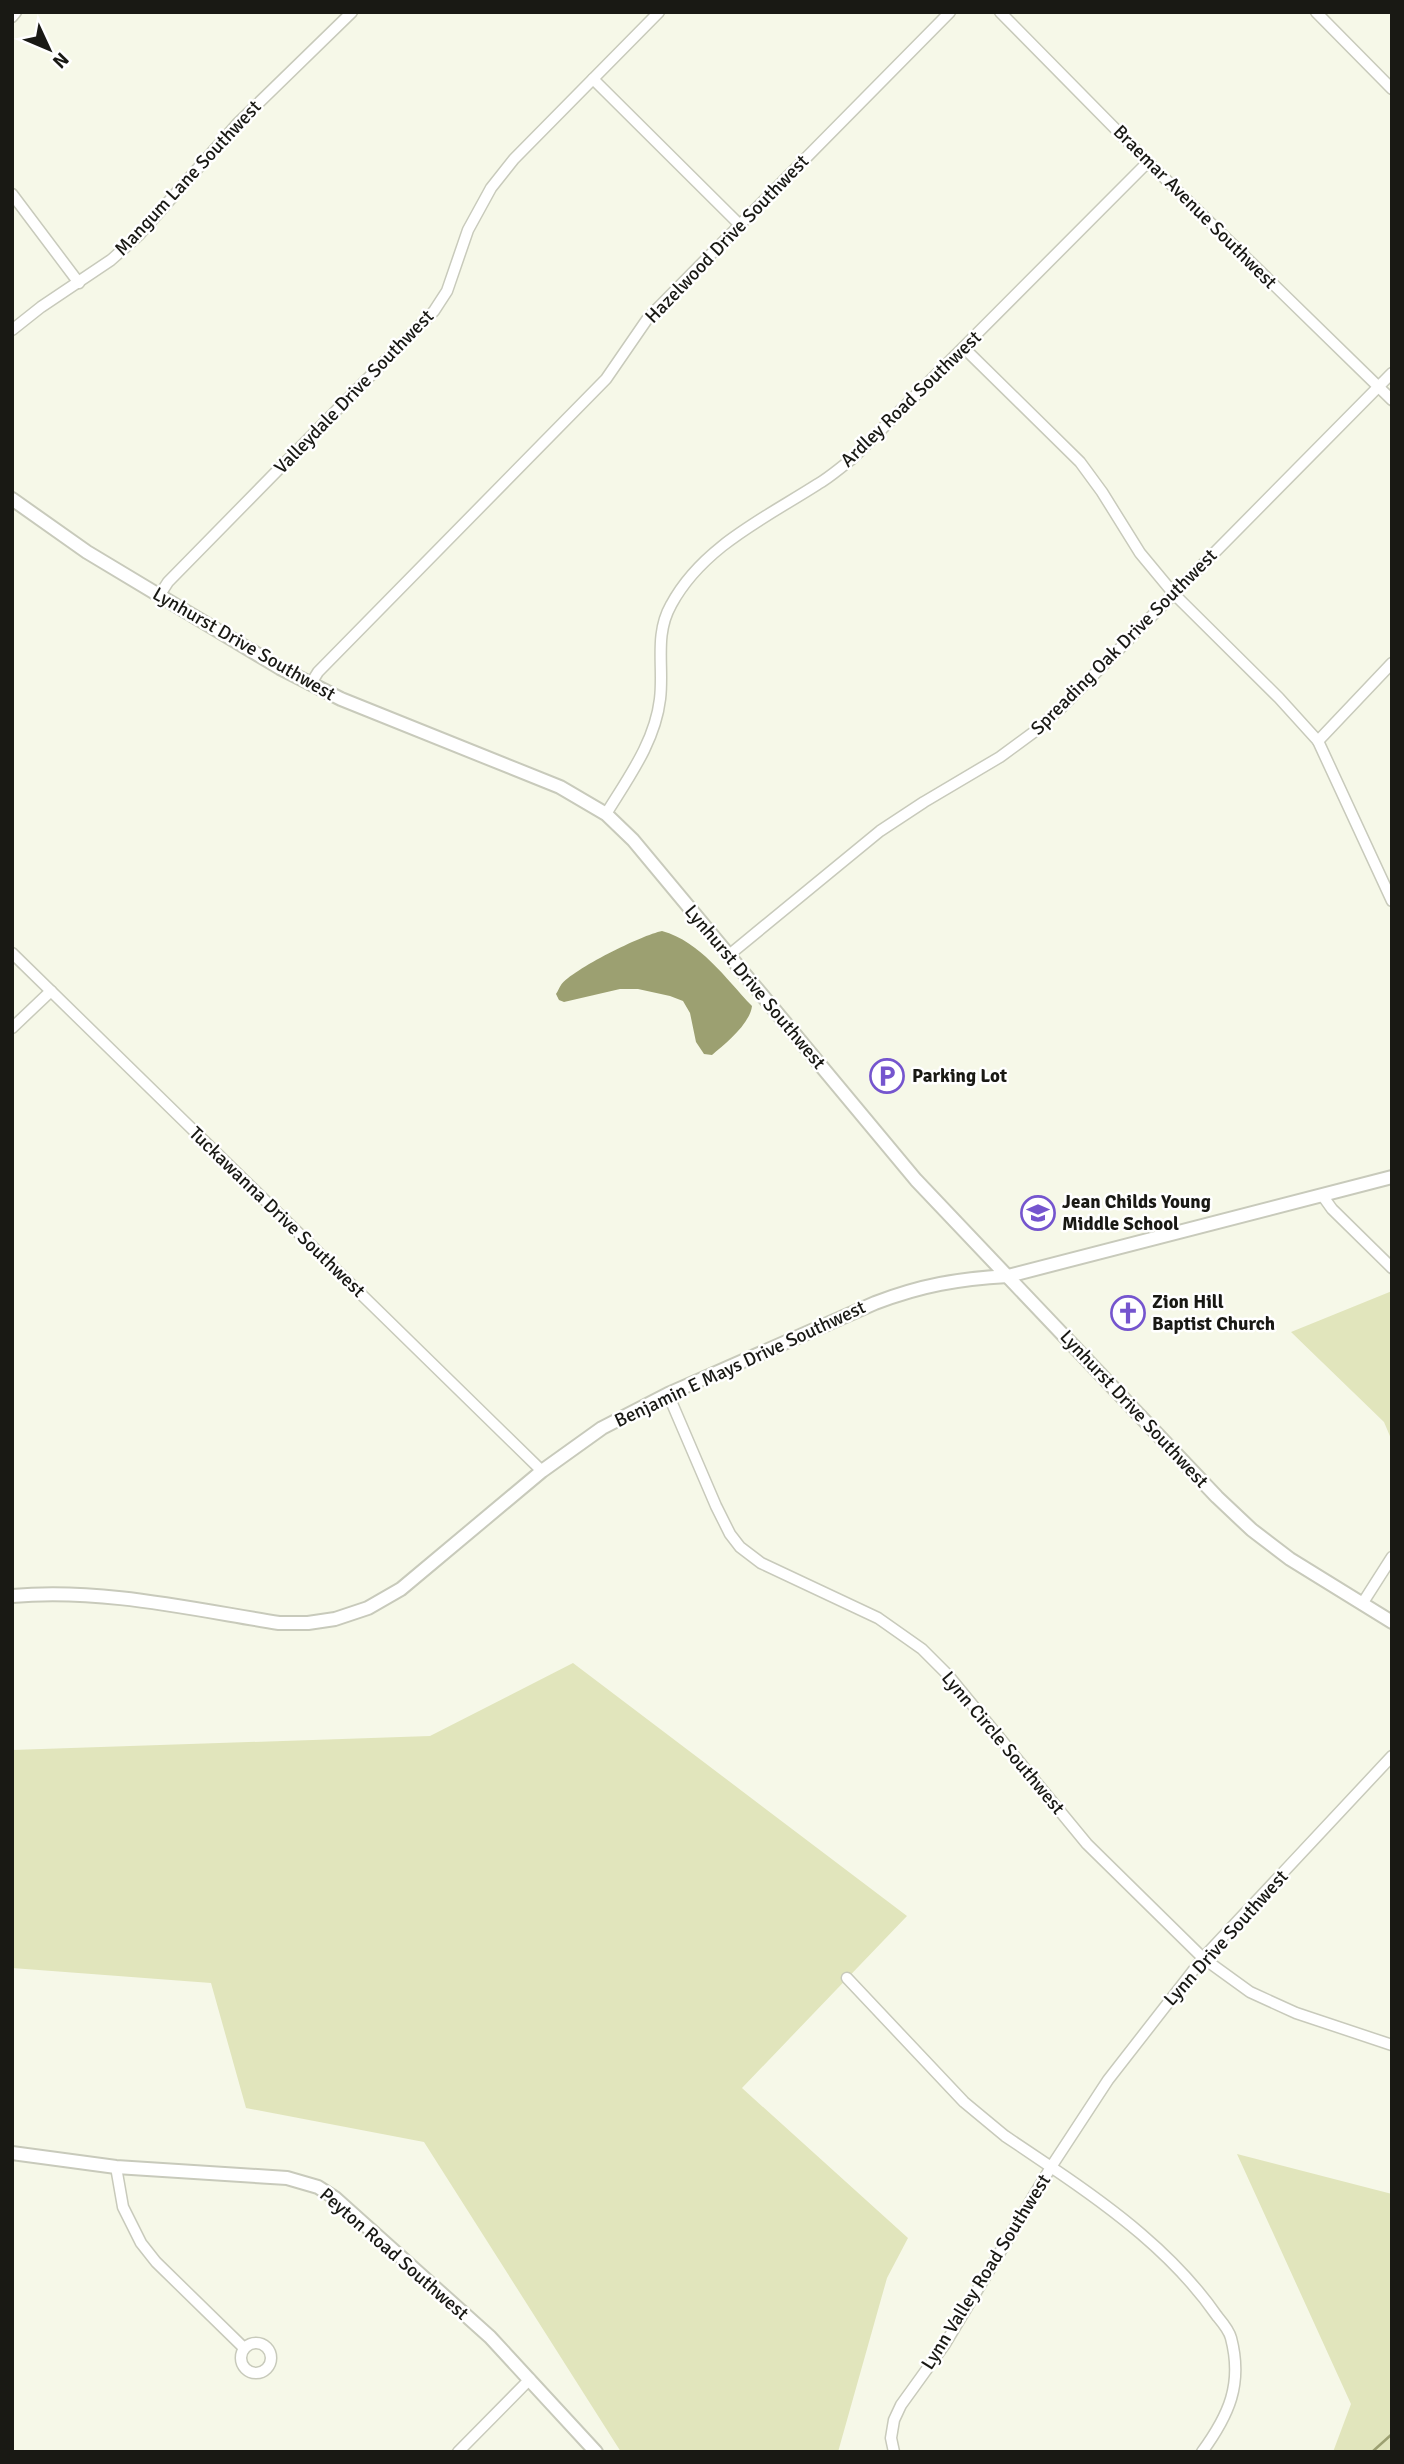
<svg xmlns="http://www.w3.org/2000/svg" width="1404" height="2464" font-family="Signika,sans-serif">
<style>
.green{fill:#e1e5bc}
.water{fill:#9ca071}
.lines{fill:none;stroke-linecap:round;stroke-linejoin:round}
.stream{stroke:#9ca071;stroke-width:2.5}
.minor-casing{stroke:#c8cabb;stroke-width:13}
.tertiary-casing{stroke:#c8cabb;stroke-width:16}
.minor{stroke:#fff;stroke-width:10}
.tertiary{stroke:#fff;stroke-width:12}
.labels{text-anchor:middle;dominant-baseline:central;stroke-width:5;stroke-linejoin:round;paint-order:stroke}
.street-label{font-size:19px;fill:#191914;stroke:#fff}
.poi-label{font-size:19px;font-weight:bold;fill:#191914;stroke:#fff;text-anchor:start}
</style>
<rect width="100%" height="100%" fill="#f6f8e8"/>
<g class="green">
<path d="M1392 1291V1441L1384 1422 1291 1332Z"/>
<path d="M573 1663 907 1916 742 2088 908 2238 887 2278 838 2452H621L424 2142 246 2108 211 1983 12 1968V1750L430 1736Z"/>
<path d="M1237 2154 1392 2194V2452H1333L1351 2404Z"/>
</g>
<path class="water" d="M662 931C701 942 725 978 752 1006 750 1024 725 1044 712 1055L704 1054 696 1042 690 1013 683 1001 670 996 638 989H620L564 1002 559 1000 556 994C558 991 559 988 561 985 573 969 642 935 662 931Z"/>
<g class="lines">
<path class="stream" d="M1372 2452 1392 2434"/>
<g class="minor-casing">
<g id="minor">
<path d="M1000 12 1148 162 1392 400"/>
<path d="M1316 12 1392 89"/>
<path d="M12 17 16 12"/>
<path d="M593 79 740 225"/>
<path d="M12 194 79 283"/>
<path d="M12 330 41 307 111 260 139 235 237 124 352 12"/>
<path d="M964 348 1080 462 1102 492 1140 553 1174 594 1279 698 1318 741 1392 901"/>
<path d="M159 596 168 582 434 311 447 291 468 230 491 188 514 159 659 12"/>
<path d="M310 685 318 672 606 379 648 318 950 12"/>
<path d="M1318 741 1392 663"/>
<path d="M606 814C628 778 655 742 660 699 664 667 654 635 671 605 702 547 765 518 818 484 830 477 841 467 852 459L1148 162"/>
<path d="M12 953 542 1471"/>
<path d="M729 955 880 831 924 802 1000 757 1034 732 1062 707 1392 373"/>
<path d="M12 1028 51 991"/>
<path d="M1322 1195 1332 1209 1392 1268"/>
<path d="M668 1394 716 1506 730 1534 740 1547 761 1563 878 1618 922 1649 947 1674 1087 1844 1203 1958 1250 1992 1296 2013 1392 2045"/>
<path d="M1362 1604 1392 1557"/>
<path d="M847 1978 964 2102 1005 2136 1051 2167 1108 2080 1203 1958 1392 1756"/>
<path d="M116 2167 123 2207 141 2243 156 2262 244 2348"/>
<circle cx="256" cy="2358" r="15"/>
<path d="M458 2452 530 2379"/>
<path d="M894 2452 891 2438 894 2420 901 2405 945 2344 1051 2167C1112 2208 1175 2255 1217 2316 1222 2322 1229 2330 1231 2338 1243 2384 1229 2415 1202 2452"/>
</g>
</g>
<g class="tertiary-casing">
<g id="tertiary">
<path d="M12 499 87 552 280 668 341 699 560 787 606 814 633 840 916 1180 1217 1497 1252 1530 1290 1559 1392 1622"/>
<path d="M12 1596C102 1588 191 1609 279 1623H308L335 1619 368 1608 401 1589 542 1471 602 1428 668 1394 875 1303C922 1285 958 1279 1008 1276L1392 1177"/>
<path d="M12 2153 116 2167 287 2178 318 2187 335 2198 490 2337 596 2452"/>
</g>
</g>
<use href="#minor" class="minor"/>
<use href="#tertiary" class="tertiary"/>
</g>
<defs>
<g id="parking-ring" transform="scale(1.75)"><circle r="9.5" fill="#fff" stroke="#7555ce" stroke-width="1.5"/><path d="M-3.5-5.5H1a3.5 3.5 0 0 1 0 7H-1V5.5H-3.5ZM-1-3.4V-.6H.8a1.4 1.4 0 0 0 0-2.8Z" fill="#7555ce"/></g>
<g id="school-ring" transform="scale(1.75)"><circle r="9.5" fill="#fff" stroke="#7555ce" stroke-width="1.5"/><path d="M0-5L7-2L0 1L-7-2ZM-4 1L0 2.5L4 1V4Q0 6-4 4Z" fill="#7555ce"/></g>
<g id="church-ring" transform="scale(1.75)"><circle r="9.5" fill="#fff" stroke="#7555ce" stroke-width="1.5"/><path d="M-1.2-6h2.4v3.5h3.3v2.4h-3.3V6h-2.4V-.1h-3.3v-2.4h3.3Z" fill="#7555ce"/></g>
</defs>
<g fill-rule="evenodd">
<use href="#parking-ring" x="887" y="1076"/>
<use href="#school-ring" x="1038" y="1213"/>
<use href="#church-ring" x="1128" y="1313"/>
</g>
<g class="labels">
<g class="street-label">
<text transform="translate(188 178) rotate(-47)">Mangum Lane Southwest</text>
<text transform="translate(1195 207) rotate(45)">Braemar Avenue Southwest</text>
<text transform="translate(727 239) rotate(-46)">Hazelwood Drive Southwest</text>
<text transform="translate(354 392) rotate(-46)">Valleydale Drive Southwest</text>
<text transform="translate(911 399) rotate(-44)">Ardley Road Southwest</text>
<text transform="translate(1124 642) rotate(-45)">Spreading Oak Drive Southwest</text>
<text transform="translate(244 644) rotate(30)">Lynhurst Drive Southwest</text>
<text transform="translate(755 987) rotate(50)">Lynhurst Drive Southwest</text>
<text transform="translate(277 1212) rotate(44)">Tuckawanna Drive Southwest</text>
<text transform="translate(740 1364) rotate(-25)">Benjamin E Mays Drive Southwest</text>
<text transform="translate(1134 1409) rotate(47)">Lynhurst Drive Southwest</text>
<text transform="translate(1003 1743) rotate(50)">Lynn Circle Southwest</text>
<text transform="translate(1226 1938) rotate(-48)">Lynn Drive Southwest</text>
<text transform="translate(394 2254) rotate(41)">Peyton Road Southwest</text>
<text transform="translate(986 2272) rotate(-58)">Lynn Valley Road Southwest</text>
</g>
<g class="poi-label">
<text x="912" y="1076">Parking Lot</text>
<text x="1062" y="1202">Jean Childs Young<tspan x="1062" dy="22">Middle School</tspan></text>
<text x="1152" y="1302">Zion Hill<tspan x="1152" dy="22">Baptist Church</tspan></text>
</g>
</g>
<rect width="1404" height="2464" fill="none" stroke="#191914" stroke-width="28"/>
<g transform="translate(49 49) rotate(134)" stroke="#ffffff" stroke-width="5" paint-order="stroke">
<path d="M0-5L12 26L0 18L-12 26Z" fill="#191914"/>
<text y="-10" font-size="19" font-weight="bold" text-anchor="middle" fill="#191914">N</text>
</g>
</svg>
